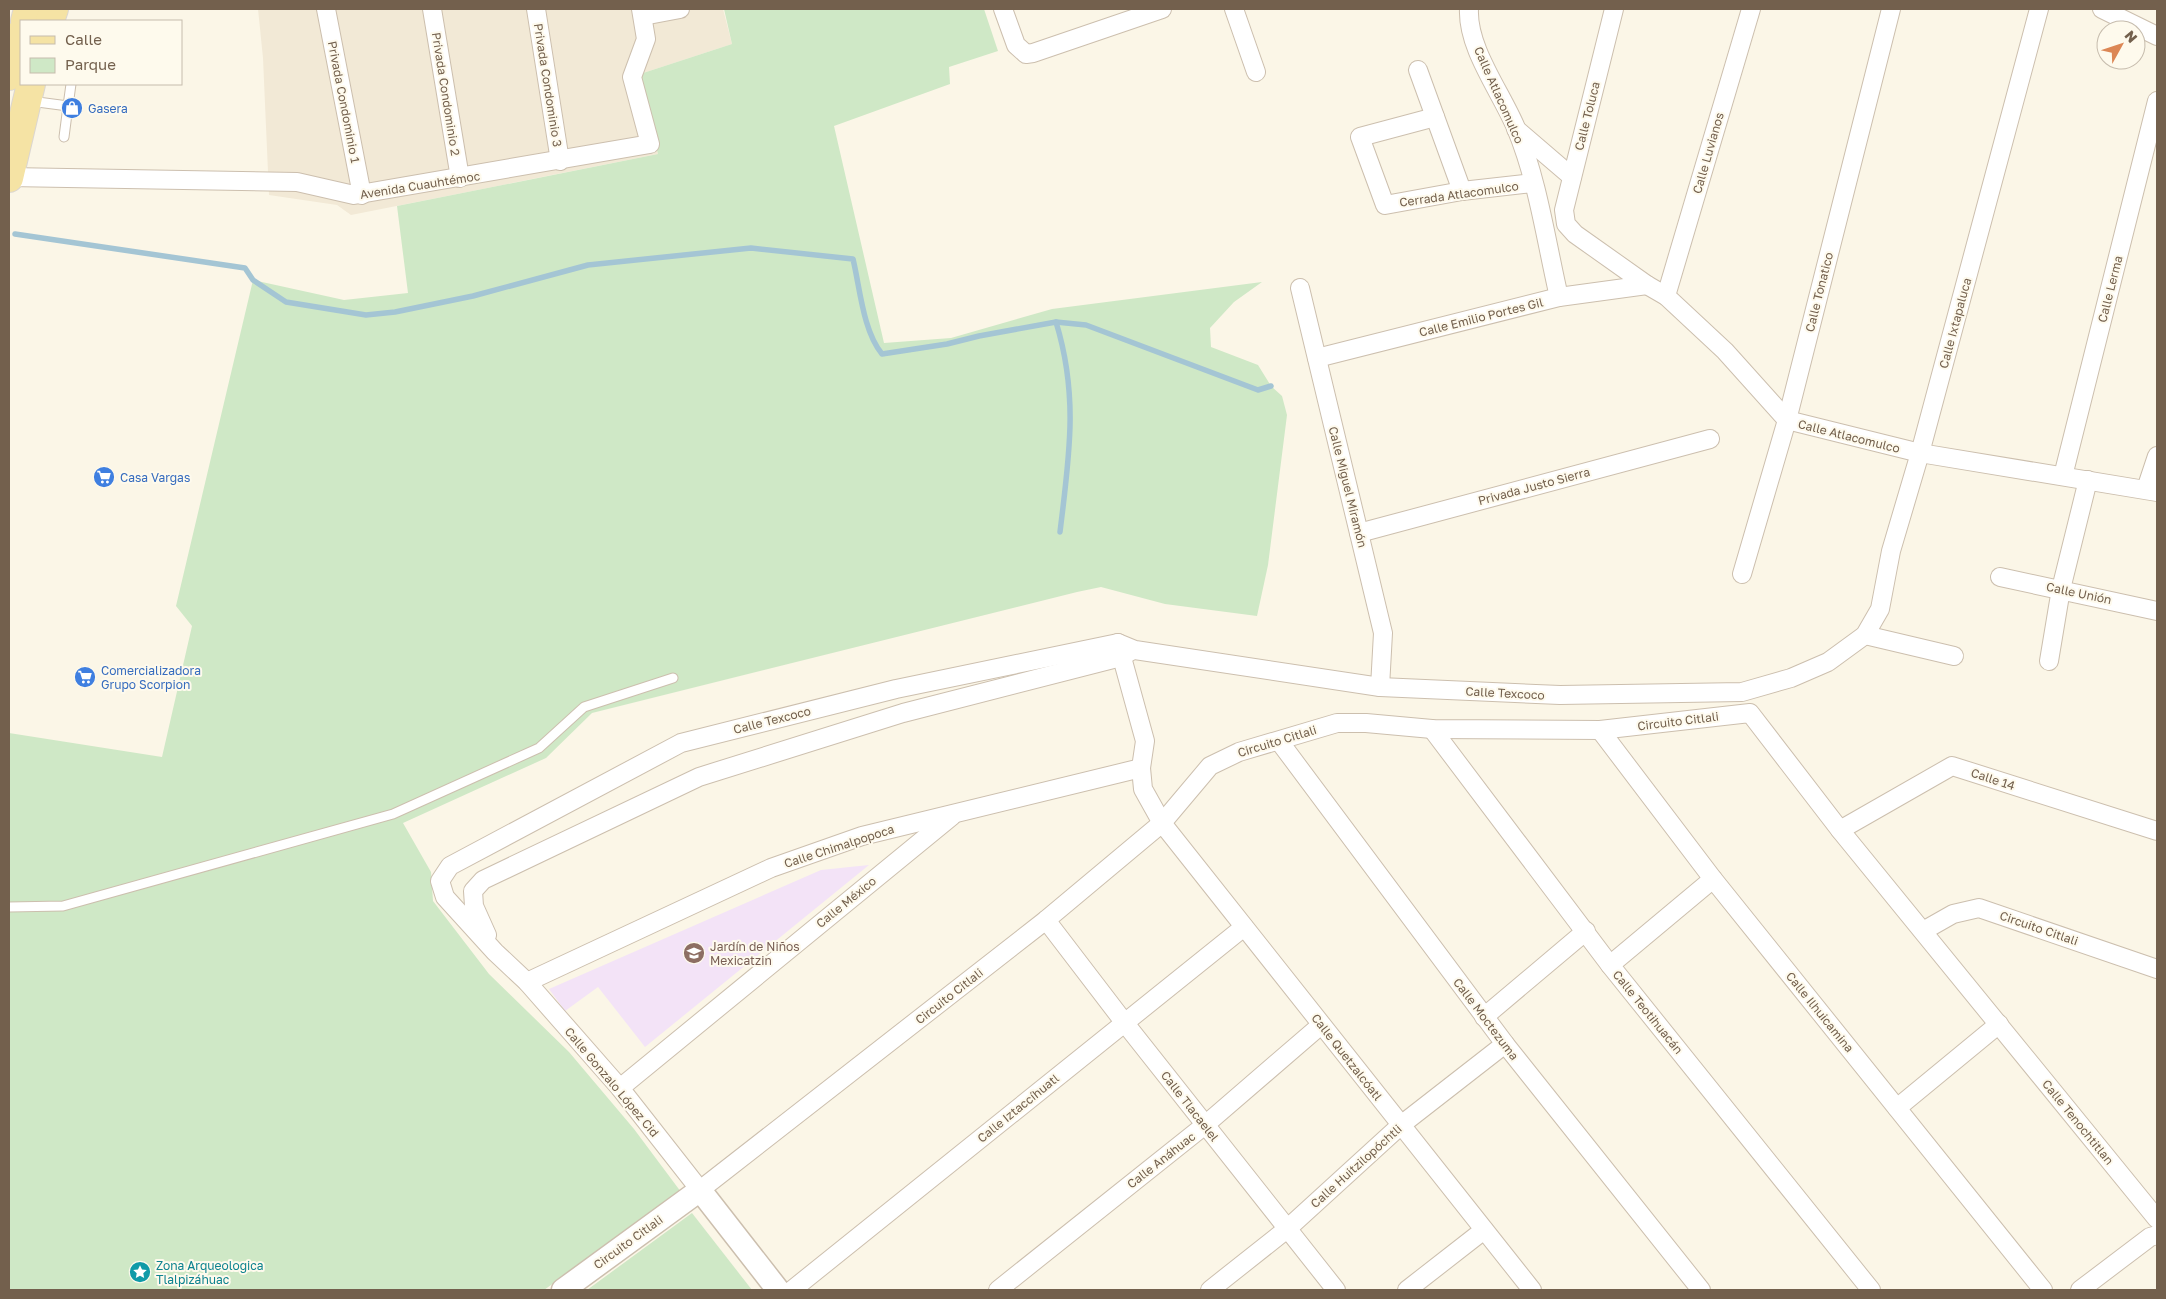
<svg xmlns="http://www.w3.org/2000/svg" width="2166" height="1299" font-family="'Golos Text',sans-serif">
<style>
.residential{fill:#f2e9d6}
.education{fill:#f3e3f7}
.green{fill:#cfe8c6}
.lines{fill:none;stroke-linecap:round;stroke-linejoin:round}
.stream{stroke:#a4c5d4;stroke-width:5.5}
.service-casing{stroke:#ccbfae;stroke-width:11}
.minor-casing{stroke:#ccbfae;stroke-width:20}
.tertiary-casing{stroke:#ccbfae;stroke-width:25}
.primary-casing{stroke:#dbd6d1;stroke-width:30}
.service{stroke:#fff;stroke-width:9}
.minor{stroke:#fff;stroke-width:18}
.tertiary{stroke:#fff;stroke-width:22}
.primary{stroke:#f5e3a4;stroke-width:28}
.labels{text-anchor:middle;dominant-baseline:central;stroke-width:4;stroke-linejoin:round;paint-order:stroke}
.street-label{font-size:12px;fill:#73604d;stroke:#fefaed}
.shop-label{font-size:12px;fill:#366cbe;stroke:#fefaed;text-anchor:start}
.education-label{font-size:12px;fill:#785e54;stroke:#fefaed;text-anchor:start}
.culture-label{font-size:12px;fill:#0d838f;stroke:#fefaed;text-anchor:start}
</style>
<rect width="100%" height="100%" fill="#fbf6e7"/>
<path class="residential" d="M258 9H723L732 44 637 75 658 154 351 215 337 205 269 195 263 58Z"/>
<path class="education" d="M869 865 645 1047 598 987 565 1011 549 989 821 870Z"/>
<g class="green">
<path d="M724 9H984L998 51 949 67 950 84 834 126 884 343 951 338 1052 309 1262 282 1234 302 1210 328 1211 347 1258 365 1271 386 1282 396 1287 415 1268 565 1257 616 1165 604 1101 587 1077 592 592 713 546 758 403 823 431 872 433 901 489 974 569 1052 634 1129 681 1192 544 1290H9V733L162 757 192 626 176 606 253 280 344 300 408 293 397 206 658 154 637 75 732 44Z"/>
<path d="M692 1213 752 1290H587Z"/>
</g>
<g class="lines">
<g class="stream">
<path d="M15 234 245 268 253 280 286 302 366 315 395 312 473 296 588 265 751 248 853 259C860 288 863 331 882 354L947 344 979 336 1056 322 1086 325 1258 390 1271 386"/>
<path d="M1056 322C1079 397 1069 457 1060 532"/>
</g>
<g class="service-casing">
<g id="service">
<path d="M30 101 68 106 64 137"/>
<path d="M68 106 71 84"/>
<path d="M9 907 63 906 393 814 539 748 584 707 673 678"/>
</g>
</g>
<g class="minor-casing">
<g id="minor">
<path d="M326 9 362 195"/>
<path d="M432 9 460 178"/>
<path d="M536 9 560 161"/>
<path d="M1003 9 1016 45 1026 54 1033 53 1162 9"/>
<path d="M1234 9 1256 72"/>
<path d="M1469 9C1467 48 1501 92 1516 128 1538 181 1546 241 1559 297"/>
<path d="M1614 9 1564 210 1566 224 1575 234 1647 285 1666 296 1725 351 1787 420 1920 453 2157 492"/>
<path d="M2039 9 1920 453 1891 551 1880 609 1865 635 1828 662 1791 678 1742 692 1560 695 1380 687 1135 650 1118 643 896 689 681 743 450 866 440 881 445 897 495 952 527 982 620 1088 700 1190 1046 920 1162 823 1210 766 1239 752 1337 723H1366L1432 729 1600 730 1750 713 1840 830 2157 1219"/>
<path d="M2102 9 2157 36"/>
<path d="M643 16 680 9"/>
<path d="M1418 70 1462 191"/>
<path d="M1435 117 1360 137 1385 205 1462 191 1533 183"/>
<path d="M1516 129 1572 177"/>
<path d="M9 177 297 182 354 195 650 144 632 77 646 39 641 9"/>
<path d="M1300 288 1383 633 1380 687"/>
<path d="M1666 296 1751 9"/>
<path d="M1317 358 1559 297 1647 285"/>
<path d="M2063 476 2157 101"/>
<path d="M2146 489 2157 456"/>
<path d="M1359 533 1710 439"/>
<path d="M1742 574 1787 420 1891 9"/>
<path d="M2000 577 2157 611"/>
<path d="M1865 635 1954 656"/>
<path d="M2049 661 2061 589 2088 480"/>
<path d="M1432 729 1610 965 1871 1290"/>
<path d="M1600 730 1713 879 2043 1290"/>
<path d="M1279 741 1505 1044 1701 1290"/>
<path d="M1141 768 1143 789 1162 823 1532 1290"/>
<path d="M1840 830 1952 766 2157 831"/>
<path d="M1046 920 1124 1022 1336 1290"/>
<path d="M1923 931 1953 914 1979 908 2157 969"/>
<path d="M487 935 474 906 473 891 483 880 699 777 903 713 1121 657 1131 651"/>
<path d="M1610 965 1713 879"/>
<path d="M527 982 771 868 862 836 1141 768 1145 741 1118 643"/>
<path d="M1484 1017 1586 931"/>
<path d="M620 1088 952 816"/>
<path d="M1897 1108 1999 1024"/>
<path d="M792 1290 1244 927"/>
<path d="M998 1290 1205 1125 1321 1025"/>
<path d="M1210 1290 1287 1229 1401 1125 1505 1044"/>
<path d="M1407 1290 1484 1230"/>
<path d="M2080 1290 2150 1237 2157 1235"/>
</g>
</g>
<g class="tertiary-casing">
<path id="tertiary" d="M563 1290 700 1190 778 1290"/>
</g>
<g class="primary-casing">
<g id="primary">
<path d="M25 21 28 9"/>
<path d="M50 21 54 9"/>
<path d="M9 76 21 33"/>
<path d="M9 178 31 84"/>
</g>
</g>
<use href="#service" class="service"/>
<use href="#minor" class="minor"/>
<use href="#tertiary" class="tertiary"/>
<use href="#primary" class="primary"/>
</g>
<defs>
<g id="shop-disc" transform="scale(1.125)"><circle r="9.5" fill="#3f7fe0" stroke="#fefaed"/><path d="M-5-2.5h2.3a2.7 3.5 0 0 1 5.4 0H5L5.5 6h-11ZM-1.5-2.5h3a1.5 2.3 0 0 0-3 0Z" fill="#fff"/></g>
<g id="supermarket-disc" transform="scale(1.125)"><circle r="9.5" fill="#3f7fe0" stroke="#fefaed"/><path d="M-6-5.5h2.5l.6 2H6L4.5 2H-2.5L-4.4-4H-6ZM-1.5 3.2a1.3 1.3 0 1 0 .1 0ZM3 3.2a1.3 1.3 0 1 0 .1 0Z" fill="#fff"/></g>
<g id="school-disc" transform="scale(1.125)"><circle r="9.5" fill="#8d6e63" stroke="#fefaed"/><path d="M0-5L7-2L0 1L-7-2ZM-4 1L0 2.5L4 1V4Q0 6-4 4Z" fill="#fff"/></g>
<g id="sight-disc" transform="scale(1.125)"><circle r="9.5" fill="#0f9aa8" stroke="#fefaed"/><path d="M0-6L1.8-2.2L6-1.7L2.9 1.2L3.7 5.4L0 3.3L-3.7 5.4L-2.9 1.2L-6-1.7L-1.8-2.2Z" fill="#fff"/></g>
</defs>
<g fill-rule="evenodd">
<use href="#shop-disc" x="72" y="108"/>
<use href="#supermarket-disc" x="104" y="477"/>
<use href="#supermarket-disc" x="85" y="677"/>
<use href="#school-disc" x="694" y="953"/>
<use href="#sight-disc" x="140" y="1272"/>
</g>
<g class="labels">
<g class="street-label">
<text transform="translate(548 85) rotate(81)">Privada Condominio 3</text>
<text transform="translate(446 94) rotate(81)">Privada Condominio 2</text>
<text transform="translate(1499 95) rotate(66)">Calle Atlacomulco</text>
<text transform="translate(344 102) rotate(79)">Privada Condominio 1</text>
<text transform="translate(1587 116) rotate(-76)">Calle Toluca</text>
<text transform="translate(1708 153) rotate(-74)">Calle Luvianos</text>
<text transform="translate(420 185) rotate(-9)">Avenida Cuauhtémoc</text>
<text transform="translate(1459 194) rotate(-8)">Cerrada Atlacomulco</text>
<text transform="translate(2110 289) rotate(-76)">Calle Lerma</text>
<text transform="translate(1819 292) rotate(-76)">Calle Tonatico</text>
<text transform="translate(1481 317) rotate(-14)">Calle Emilio Portes Gil</text>
<text transform="translate(1955 323) rotate(-75)">Calle Ixtapaluca</text>
<text transform="translate(1849 436) rotate(14)">Calle Atlacomulco</text>
<text transform="translate(1534 486) rotate(-15)">Privada Justo Sierra</text>
<text transform="translate(1348 487) rotate(76)">Calle Miguel Miramón</text>
<text transform="translate(2079 593) rotate(12)">Calle Unión</text>
<text transform="translate(1505 693) rotate(3)">Calle Texcoco</text>
<text transform="translate(772 720) rotate(-14)">Calle Texcoco</text>
<text transform="translate(1678 721) rotate(-7)">Circuito Citlali</text>
<text transform="translate(1277 741) rotate(-17)">Circuito Citlali</text>
<text transform="translate(1993 779) rotate(18)">Calle 14</text>
<text transform="translate(839 846) rotate(-18)">Calle Chimalpopoca</text>
<text transform="translate(846 902) rotate(-39)">Calle México</text>
<text transform="translate(2039 928) rotate(19)">Circuito Citlali</text>
<text transform="translate(949 996) rotate(-38)">Circuito Citlali</text>
<text transform="translate(1648 1012) rotate(51)">Calle Teotihuacán</text>
<text transform="translate(1820 1012) rotate(51)">Calle Ilhuicamina</text>
<text transform="translate(1486 1019) rotate(53)">Calle Moctezuma</text>
<text transform="translate(1347 1057) rotate(52)">Calle Quetzalcóatl</text>
<text transform="translate(612 1082) rotate(50)">Calle Gonzalo López Cid</text>
<text transform="translate(1190 1106) rotate(52)">Calle Tlacaelel</text>
<text transform="translate(1018 1108) rotate(-39)">Calle Iztaccíhuatl</text>
<text transform="translate(2078 1122) rotate(51)">Calle Tenochtitlan</text>
<text transform="translate(1161 1160) rotate(-38)">Calle Anáhuac</text>
<text transform="translate(1356 1166) rotate(-42)">Calle Huitzilopóchtli</text>
<text transform="translate(628 1242) rotate(-36)">Circuito Citlali</text>
</g>
<g class="shop-label">
<text x="88" y="108">Gasera</text>
<text x="120" y="477">Casa Vargas</text>
<text x="101" y="670">Comercializadora<tspan x="101" dy="14">Grupo Scorpion</tspan></text>
</g>
<g class="education-label">
<text x="710" y="946">Jardín de Niños<tspan x="710" dy="14">Mexicatzin</tspan></text>
</g>
<g class="culture-label">
<text x="156" y="1265">Zona Arqueologica<tspan x="156" dy="14">Tlalpizáhuac</tspan></text>
</g>
</g>
<rect width="2166" height="1299" fill="none" stroke="#73604d" stroke-width="20"/>
<rect x="20" y="20" width="162" height="65" fill="#fefaed" stroke="#c6bcad"/>
<rect x="30" y="36" width="25" height="8" fill="#f5e3a4" stroke="#c6bcad"/>
<text x="65" y="45" font-size="15" fill="#73604d">Calle</text>
<rect x="30" y="58" width="25" height="15" fill="#cfe8c6" stroke="#c6bcad"/>
<text x="65" y="70" font-size="15" fill="#73604d">Parque</text>
<g transform="translate(2121 45) rotate(50)"><circle r="24" fill="#fefaed" stroke="#c6bcad"/>
<path d="M0-4L9 19L0 12L-9 19Z" fill="#dc8755"/>
<text y="-8" font-size="14" font-weight="bold" text-anchor="middle" fill="#73604d">N</text>
</g>
</svg>
